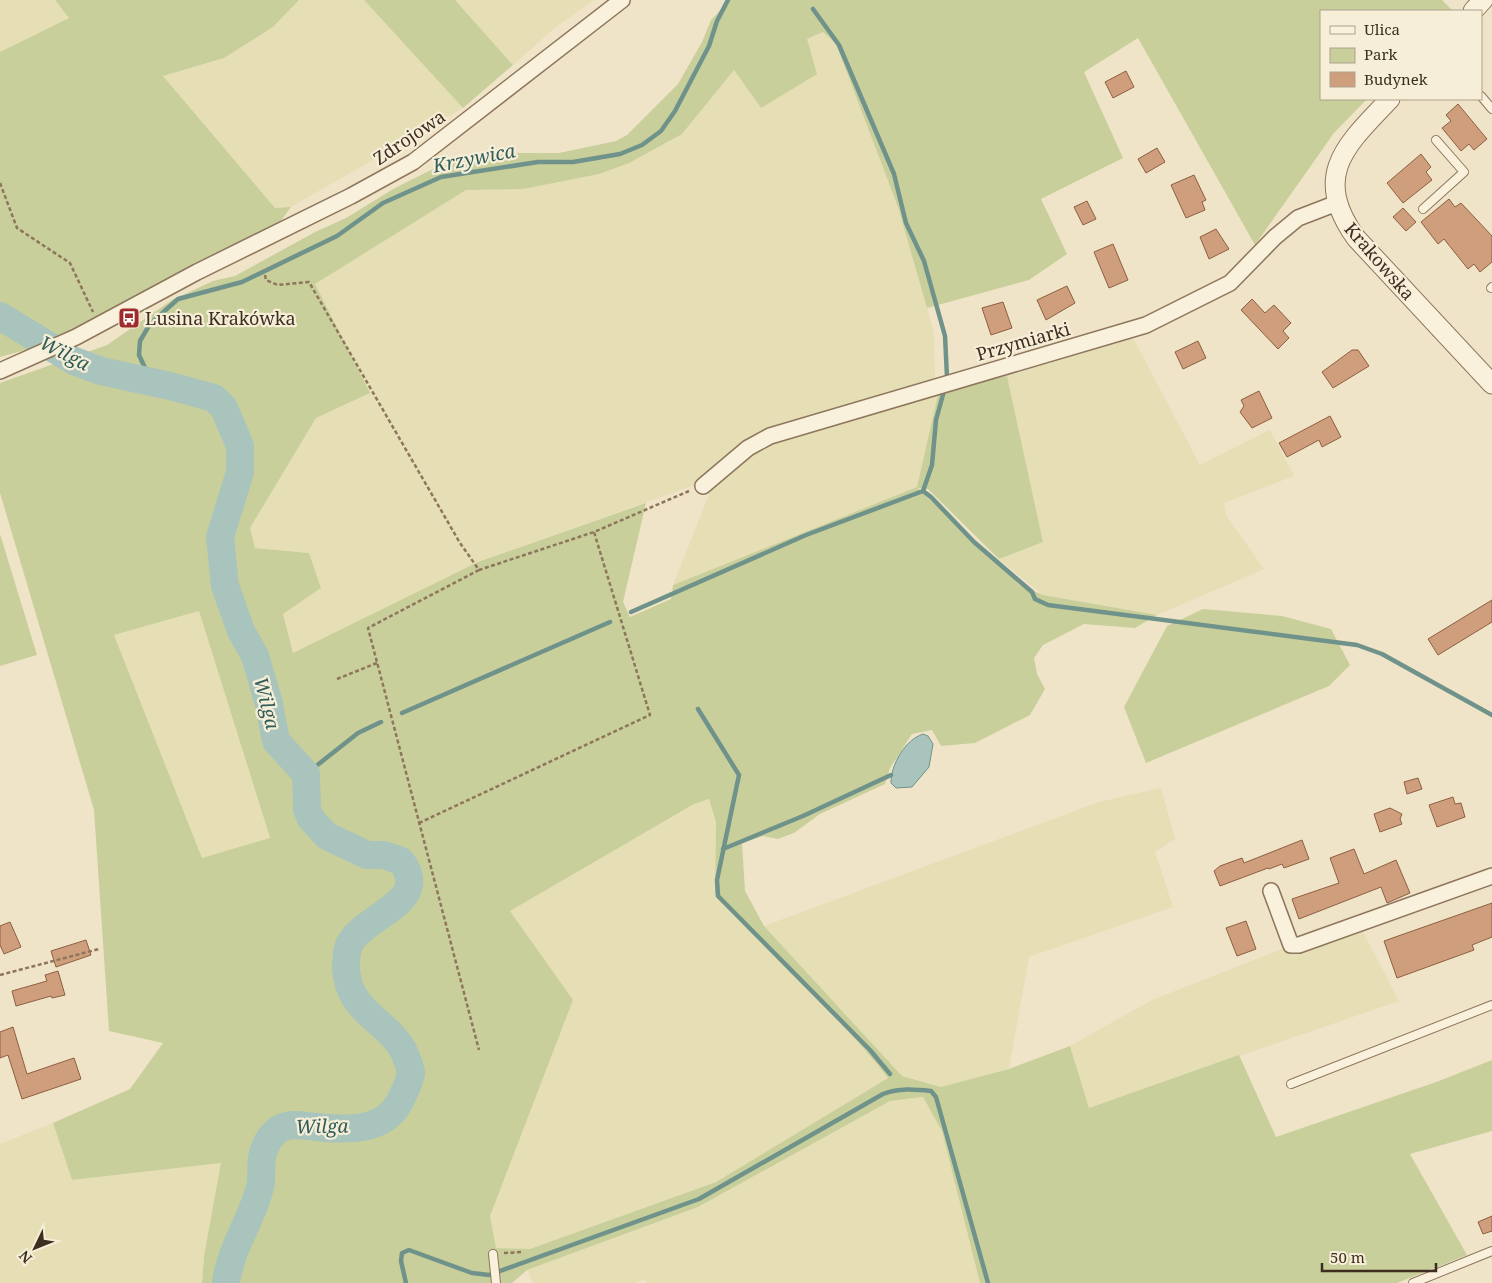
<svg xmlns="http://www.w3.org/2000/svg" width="1492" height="1283" font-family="'Noto Serif',serif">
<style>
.farmland{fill:#e6deb5}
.green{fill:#c9cf9b;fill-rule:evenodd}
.water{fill:#a9c4bc;stroke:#6f938a}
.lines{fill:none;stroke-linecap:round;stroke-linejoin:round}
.stream{stroke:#6f938a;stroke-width:4.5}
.river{stroke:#a9c4bc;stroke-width:28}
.building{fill:#cf9f7d;stroke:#8d5f41}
.service-casing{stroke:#8d765c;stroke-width:10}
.minor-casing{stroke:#8d765c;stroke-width:18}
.tertiary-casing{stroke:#8d765c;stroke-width:21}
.path{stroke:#8d765c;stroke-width:2.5;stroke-dasharray:4 2.5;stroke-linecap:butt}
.service{stroke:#faf1dc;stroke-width:8}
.minor{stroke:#faf1dc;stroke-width:15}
.tertiary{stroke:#faf1dc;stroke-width:19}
.labels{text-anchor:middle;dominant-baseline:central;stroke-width:4.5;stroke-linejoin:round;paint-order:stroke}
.street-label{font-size:18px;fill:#3d2e20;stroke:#f7eed8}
.poi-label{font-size:18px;fill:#3d2e20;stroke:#f7eed8;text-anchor:start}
.water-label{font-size:19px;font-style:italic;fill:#2f5d5a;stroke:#f7eed8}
</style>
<rect width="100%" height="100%" fill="#f0e4c8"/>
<g class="farmland">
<path d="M0 0H55L69 18 0 52Z"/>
<path d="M299 0H364L463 108 291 207 275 208 163 76 224 58 273 27Z"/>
<path d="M455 0H594L556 27 513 65Z"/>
<path d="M823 32 836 44 898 207 934 332 935 379 773 429 698 484 478 562 293 653 283 614 321 588 309 553 255 548 250 528 316 418 370 393 314 284 466 190 523 189 682 134 734 70 761 108 807 39Z"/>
<path d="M1133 338 1200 465 1270 430 1294 476 1224 503 1226 515 1264 569 1157 615 1043 595 999 559 1043 542 1007 376Z"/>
<path d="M939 390 917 487 673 585 714 482 744 457 772 440Z"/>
<path d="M199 611 270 839 202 858 114 635Z"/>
<path d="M1161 788 1175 839 1155 852 1173 907 1029 957 1009 1069 941 1087 902 1076 764 926 1099 802Z"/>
<path d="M709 799 716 822 715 894 865 1049 888 1078 716 1182 530 1249 496 1248 490 1216 573 1000 510 911 694 804Z"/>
<path d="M1361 928 1399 1001 1089 1108 1070 1046 1152 1000 1284 948 1301 951Z"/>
<path d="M923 1097 942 1131 980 1283H646L645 1279 635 1283H533L527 1270 698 1207 890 1101Z"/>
<path d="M53 1123 72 1180 222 1163 204 1256 202 1283H0V1144Z"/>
</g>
<g class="green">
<path d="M55 0H299L273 27 224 58 163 76 275 208 291 207 280 222 178 273 47 344 0 357V52L69 18Z"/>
<path d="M364 0H455L513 65 463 108Z"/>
<path d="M730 0H1442L1452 10 1321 11V99H1367L1334 133 1255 245 1138 38 1084 72 1123 158 1041 199 1067 254 1029 280 927 308 898 207 836 44 823 32 807 39 817 74 761 108 734 70 682 134 629 163 599 174 523 189 466 190 315 284 370 393 316 418 250 528 255 548 309 553 321 588 283 614 293 653 478 562 646 503 623 602 630 617 671 599 673 585 917 487 939 390 1007 376 1043 542 999 559 928 489 918 488 1020 585 1043 595 1157 615 1135 628 1084 624 1043 645 1034 658 1037 674 1045 689 1030 715 975 743 941 746 932 730 912 734 890 768 885 784 820 814 794 833 778 839 763 836 742 843 745 891 764 926 902 1076 941 1087 1009 1069 1070 1046 1089 1108 1239 1055 1276 1137 1439 1081 1492 1060V1131L1410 1154 1467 1255 1397 1283H980L942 1131 923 1097 890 1101 698 1207 527 1270 512 1283H202L204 1256 221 1163 72 1180 53 1123 130 1089 163 1043 109 1031 94 810 0 493V383L107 345 172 300 213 281 235 276 315 232 346 218 395 188 435 168 491 153H559L616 141 627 135 678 84 702 42 711 20ZM199 611 270 838 202 858 114 635ZM709 799 716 822 715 894C770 956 837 1012 888 1078L716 1182 530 1249 496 1248 490 1216 573 1000 510 911 694 804Z"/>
<path d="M0 534 37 655 0 666Z"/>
<path d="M1203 609 1282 616 1331 629 1350 665 1329 686 1146 763 1124 707 1167 626Z"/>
</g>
<path class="water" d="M923 734 928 736 933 744 929 767 912 787 896 788 891 783C891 764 905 740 923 734Z"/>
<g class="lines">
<g class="stream">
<path d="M813 9 839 45 894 174 906 223 924 261 945 336 947 377"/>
<path d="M152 383 139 355 140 341 150 324 178 299 242 282 337 236 383 203 441 177 538 162H573L620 154 642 145 661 131 675 111 709 46 717 21 728 0"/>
<path d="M923 491 931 497 974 542 1032 592 1035 599 1048 605 1357 645 1382 654 1492 715"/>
<path d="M631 612 806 535 923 491 932 465 936 420 944 391"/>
<path d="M698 709 739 775 717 880 718 896 870 1050 890 1074"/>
<path d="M402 713 610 622"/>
<path d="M306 774 358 733 381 722"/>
<path d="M723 849 803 816 891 775"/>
<path d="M406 1283 401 1261 402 1253 409 1250 472 1273 489 1275 699 1199 883 1094C899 1088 914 1089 931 1091L936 1097 988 1283"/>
</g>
<path class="river" d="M0 316 74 361 101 371 170 386 214 398 224 408 240 446V472L220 537 225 586 241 631 255 656 269 704 276 741 306 774 307 809 311 819 327 836 367 855H384L401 861C433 903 363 915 349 945 346 952 346 960 346 968 348 1017 396 1021 408 1062 409 1065 411 1069 411 1073 410 1081 404 1093 400 1101 385 1132 346 1130 316 1127 305 1126 290 1122 279 1129 272 1134 267 1141 264 1150 259 1161 263 1175 260 1187 252 1220 231 1246 226 1283"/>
</g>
<g class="building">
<path d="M1126 71 1134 87 1113 98 1105 82Z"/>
<path d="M1458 104 1487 139 1474 150 1469 144 1461 151 1442 128 1451 121 1446 115Z"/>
<path d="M1157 148 1165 162 1146 173 1138 159Z"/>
<path d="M1421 154 1431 167 1426 172 1432 180 1403 203 1387 183Z"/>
<path d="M1194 175 1206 200 1202 202 1205 210 1186 218 1171 185Z"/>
<path d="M1449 199 1455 207 1461 203 1492 236V262L1480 272 1474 264 1468 269 1444 239 1438 244 1421 222Z"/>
<path d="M1087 201 1096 219 1083 225 1074 207Z"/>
<path d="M1403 208 1416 222 1406 231 1393 217Z"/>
<path d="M1216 229 1229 249 1209 259 1200 237Z"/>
<path d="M1113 244 1128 280 1109 288 1094 252Z"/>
<path d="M1067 286 1075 303 1046 320 1037 300Z"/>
<path d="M1252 299 1265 313 1274 305 1291 323 1283 331 1289 338 1278 349 1241 310Z"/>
<path d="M1003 302 1012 328 991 335 982 308Z"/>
<path d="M1198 341 1206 358 1183 369 1175 352Z"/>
<path d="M1352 350H1358L1369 366 1333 388 1322 372Z"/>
<path d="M1259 391 1272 418 1252 428 1240 412 1244 406 1241 400Z"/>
<path d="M1330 416 1341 437 1322 447 1319 440 1287 457 1279 443Z"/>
<path d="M1492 600V622L1438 655 1428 639Z"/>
<path d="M1418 778 1422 789 1407 794 1404 782Z"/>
<path d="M1453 797 1455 804 1461 803 1465 817 1437 827 1429 805Z"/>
<path d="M1390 808 1402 814 1400 819 1402 824 1380 832 1374 814Z"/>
<path d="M1302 840 1309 859 1284 868 1282 864 1269 869 1268 868 1220 886 1214 871 1220 866 1242 858 1244 863Z"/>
<path d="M1354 849 1364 874 1396 860 1410 893 1387 903 1381 887 1299 919 1292 899 1339 883 1330 858Z"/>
<path d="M1492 903V937L1472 945 1474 950 1397 978 1384 941Z"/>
<path d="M1246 921 1256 949 1237 956 1226 928Z"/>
<path d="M10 922 21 947 4 954 0 945V926Z"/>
<path d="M86 940 91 955 56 967 51 951Z"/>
<path d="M58 971 65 995 52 998 51 996 16 1006 12 991 47 981 45 975Z"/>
<path d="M13 1027 27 1074 74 1058 81 1079 22 1099 8 1055 0 1058V1032Z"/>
<path d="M1492 1216V1231L1483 1234 1478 1222Z"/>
</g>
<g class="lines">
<g class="service-casing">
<g id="service">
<path d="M1481 96 1492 109"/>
<path d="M1423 209 1464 172 1436 140"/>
<path d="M1491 288 1492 287"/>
<path d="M1291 1084 1492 1005"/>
<path d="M493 1254 496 1283"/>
<path d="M1413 1283 1492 1251"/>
</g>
</g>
<g class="minor-casing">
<g id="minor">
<path d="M0 371 76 337 197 272 351 196 413 162 622 0"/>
<path d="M703 486 748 448 770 436 1146 325 1230 283 1275 237 1298 218 1337 203"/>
<path d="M1271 891 1291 945H1299L1492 876"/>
</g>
</g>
<g class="tertiary-casing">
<g id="tertiary">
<path d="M1473 11 1483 0"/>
<path d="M1390 99C1346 145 1311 175 1356 238L1492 384"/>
</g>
</g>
<g class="path">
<path d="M0 183 17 228 70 263 93 312"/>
<path d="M265 275 266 280 278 285 309 282 460 543 479 570 594 532 689 491"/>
<path d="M479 570 368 628 479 1050"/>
<path d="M337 679 377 663"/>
<path d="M419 823 650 715 594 532"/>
<path d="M0 975 99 949"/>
<path d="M504 1253 523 1252"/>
</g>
<use href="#service" class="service"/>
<use href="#minor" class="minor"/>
<use href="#tertiary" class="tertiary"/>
</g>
<defs>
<g id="bus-square" transform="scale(1.125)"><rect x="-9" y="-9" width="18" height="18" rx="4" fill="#9e2a2b" stroke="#f7eed8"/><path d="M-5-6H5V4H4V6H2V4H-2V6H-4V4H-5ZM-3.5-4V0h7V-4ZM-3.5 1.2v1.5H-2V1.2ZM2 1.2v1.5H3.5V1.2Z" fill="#fff"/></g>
</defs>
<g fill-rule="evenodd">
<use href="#bus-square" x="129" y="318"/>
</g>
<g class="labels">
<g class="street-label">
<text transform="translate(409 137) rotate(-34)">Zdrojowa</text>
<text transform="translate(1380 261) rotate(49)">Krakowska</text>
<text transform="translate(1023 341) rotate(-16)">Przymiarki</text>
</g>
<g class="poi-label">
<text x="145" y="318">Lusina Krakówka</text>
</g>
<g class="water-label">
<text transform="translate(474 158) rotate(-11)">Krzywica</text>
<text transform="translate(65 353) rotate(27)">Wilga</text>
<text transform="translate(267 703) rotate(76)">Wilga</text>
<text transform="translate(322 1126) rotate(-1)">Wilga</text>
</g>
</g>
<rect x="1320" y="10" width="162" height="90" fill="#f7eed8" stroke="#ada18e"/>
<rect x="1330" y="26" width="25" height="8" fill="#faf1dc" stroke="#ada18e"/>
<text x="1364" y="35" font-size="15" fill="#3d2e20">Ulica</text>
<rect x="1330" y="48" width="25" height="15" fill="#c9cf9b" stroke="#ada18e"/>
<text x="1364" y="60" font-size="15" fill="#3d2e20">Park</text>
<rect x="1330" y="72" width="25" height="15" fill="#cf9f7d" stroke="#ada18e"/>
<text x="1364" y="85" font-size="15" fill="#3d2e20">Budynek</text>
<g transform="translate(35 1248) rotate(227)" stroke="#f7eed8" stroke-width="4" paint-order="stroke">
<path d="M0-4L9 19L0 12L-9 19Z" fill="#3d2e20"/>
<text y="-8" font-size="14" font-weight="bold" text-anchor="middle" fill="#3d2e20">N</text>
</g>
<path d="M1322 1263v8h114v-8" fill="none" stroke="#3d2e20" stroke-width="2.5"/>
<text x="1330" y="1263" font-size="15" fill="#3d2e20" stroke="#f7eed8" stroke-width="4" paint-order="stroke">50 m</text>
</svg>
